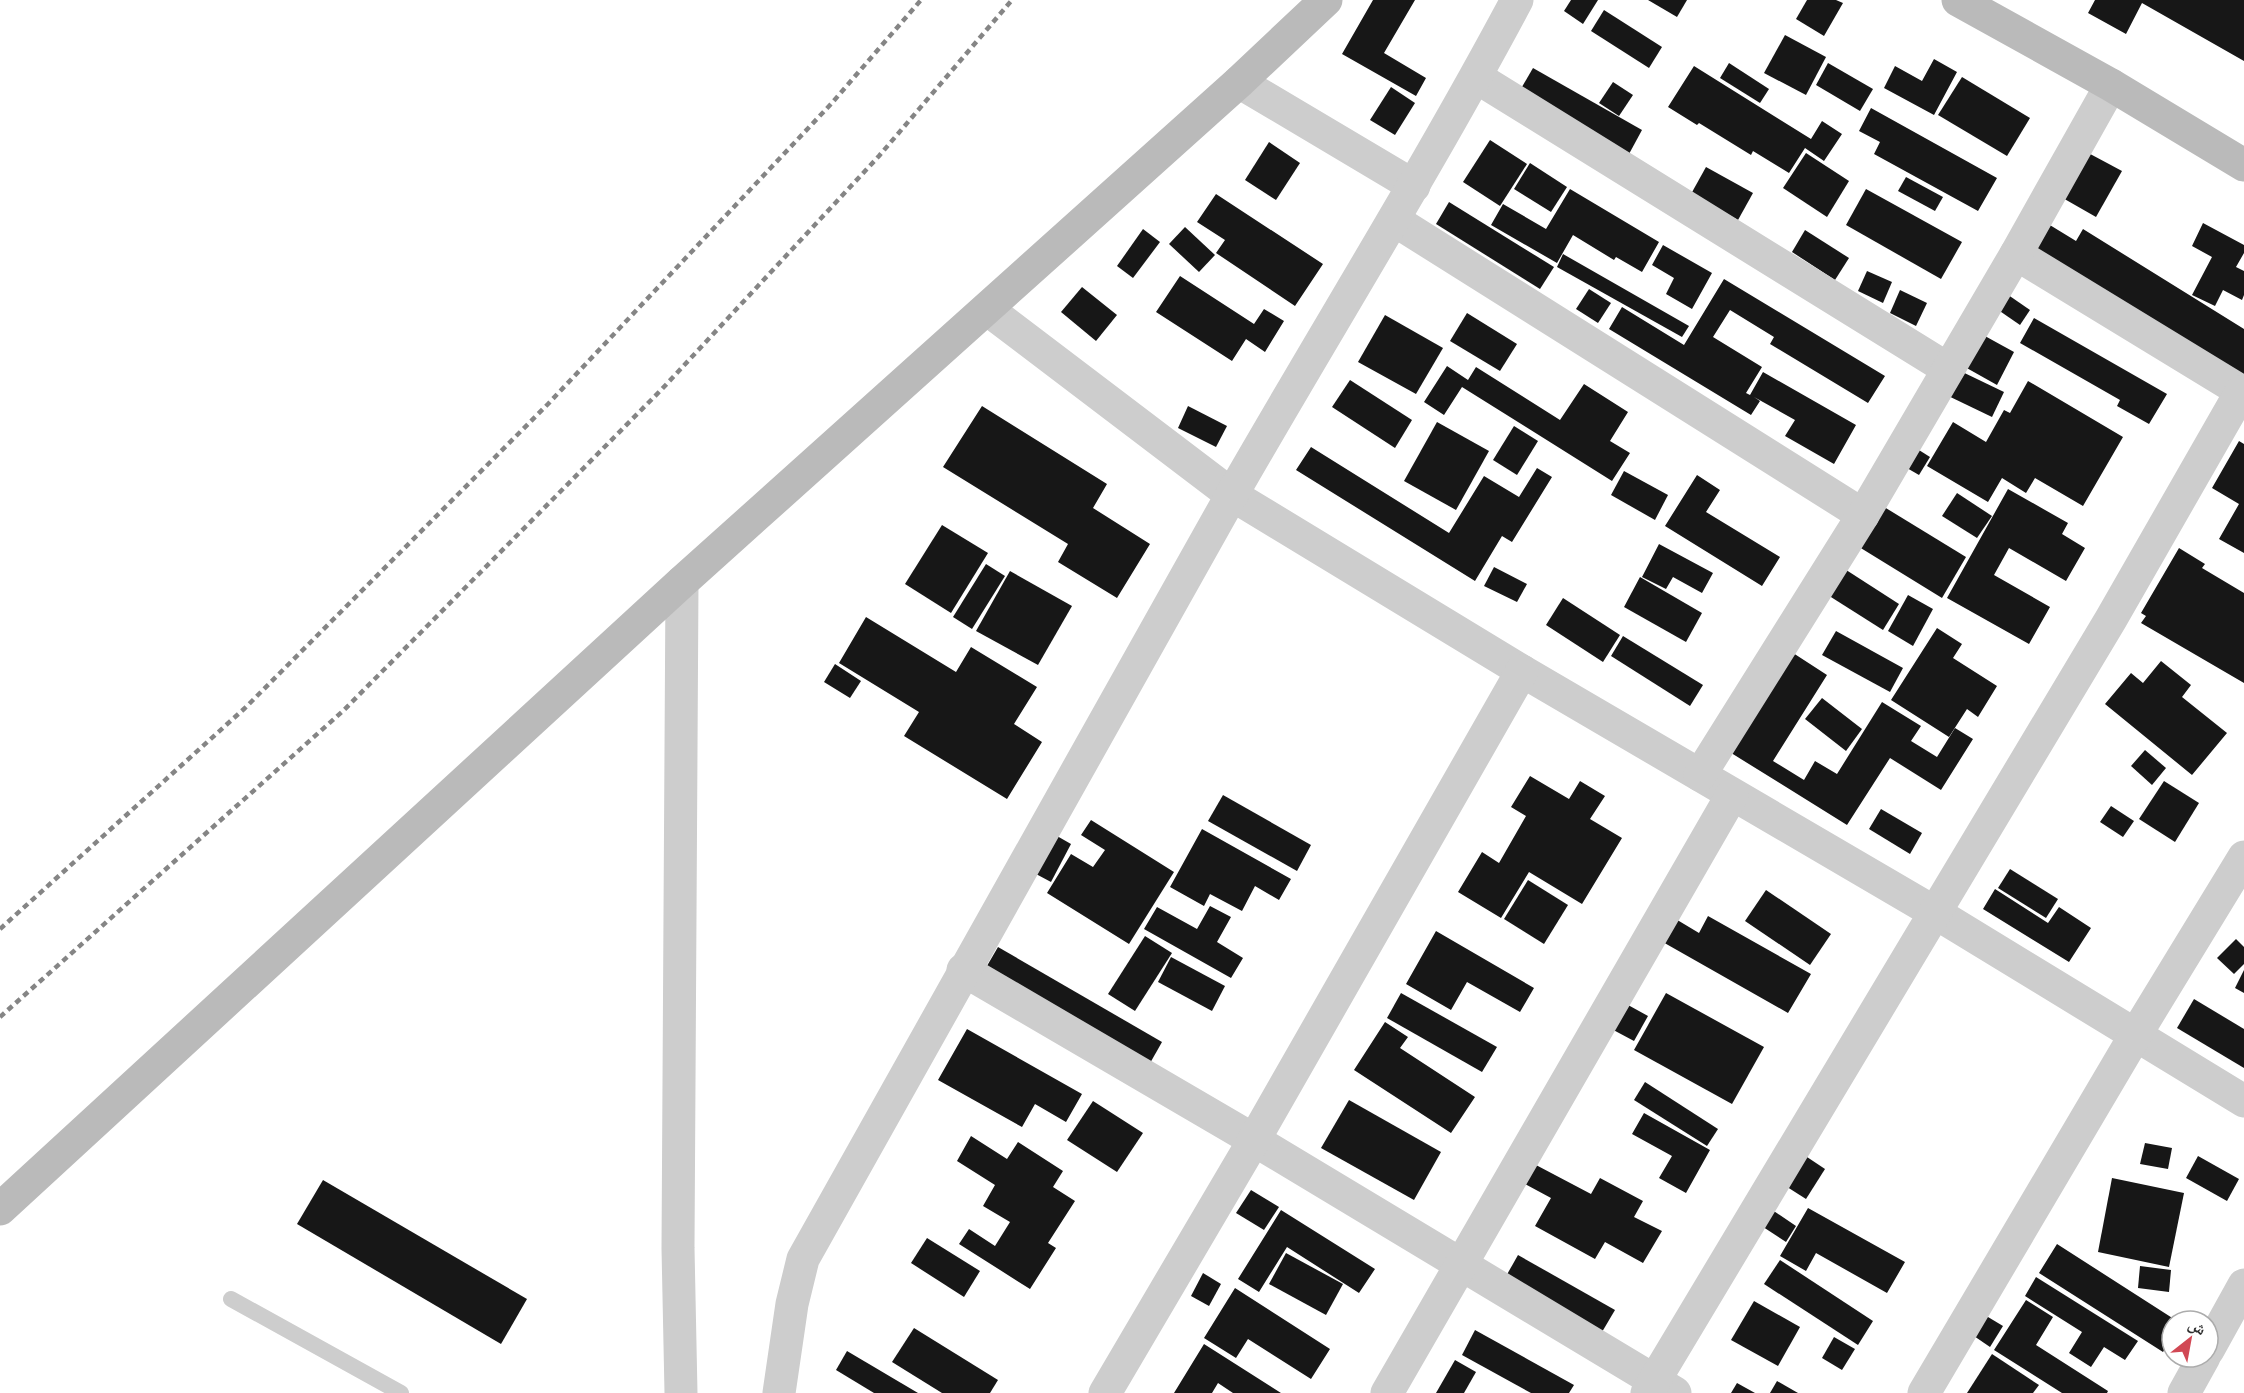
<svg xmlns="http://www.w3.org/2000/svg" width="2244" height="1393" font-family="'DM Sans','Noto Naskh Arabic',sans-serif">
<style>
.building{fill:#171717}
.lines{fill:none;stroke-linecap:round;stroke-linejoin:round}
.lane{stroke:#cdcdcd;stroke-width:16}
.street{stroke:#cdcdcd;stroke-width:33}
.secondary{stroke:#bababa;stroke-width:33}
.rail{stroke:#858585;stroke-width:4.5;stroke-dasharray:6 4.5;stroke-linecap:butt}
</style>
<rect width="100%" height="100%" fill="#fff"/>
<g class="building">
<path d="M1373 0H1415L1384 53 1426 78 1416 96 1342 54Z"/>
<path d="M1571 0H1598L1583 24 1564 11Z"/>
<path d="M1648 0H1687L1677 17Z"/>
<path d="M1807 0H1836L1843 3 1824 36 1796 19Z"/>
<path d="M2095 0H2244V61L2142 3 2126 34 2088 13Z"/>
<path d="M1604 10 1662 47 1649 68 1591 31Z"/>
<path d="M1785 35 1826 57 1806 95 1764 73Z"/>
<path d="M1934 59 1957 72 1934 115 1884 88 1895 66 1922 81Z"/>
<path d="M1729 63 1769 89 1760 103 1720 78Z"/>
<path d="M1828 63 1873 89 1860 111 1816 85Z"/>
<path d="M1694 66 1811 139 1822 121 1842 134 1824 161 1805 148 1789 173 1753 151 1751 155 1699 123 1697 125 1668 107Z"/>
<path d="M1533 68 1642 130 1629 154 1519 92Z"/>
<path d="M1962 77 2030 118 2007 156 1938 115Z"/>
<path d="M1613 82 1633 95 1619 116 1599 103Z"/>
<path d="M1391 87 1415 103 1395 135 1370 120Z"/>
<path d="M1871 108 1997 178 1978 211 1874 154 1880 142 1859 131Z"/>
<path d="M1490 140 1527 164 1500 206 1463 182Z"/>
<path d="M1269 142 1300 163 1276 200 1245 180Z"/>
<path d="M2079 148 2122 171 2096 217 2054 193Z"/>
<path d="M1806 153 1849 181 1827 217 1783 188Z"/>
<path d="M1530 163 1567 187 1551 212 1514 189Z"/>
<path d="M1706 167 1753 193 1738 220 1691 194Z"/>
<path d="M1906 177 1943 197 1935 211 1898 191Z"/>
<path d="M1570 189 1659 242 1642 272 1616 257 1614 260 1573 235 1557 263 1491 225 1503 204 1546 229Z"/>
<path d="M1866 189 1962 242 1941 279 1846 225Z"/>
<path d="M1216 194 1323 264 1295 306 1216 253 1225 240 1197 222Z"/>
<path d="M1449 202 1554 267 1540 289 1436 224Z"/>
<path d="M2040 219 2076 241 2083 229 2244 329V376L2025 244Z"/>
<path d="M2203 223 2244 245V253L2236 267 2244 271V295L2242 300 2223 290 2215 306 2192 295 2212 257 2192 246Z"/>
<path d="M1185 227 1215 255 1199 272 1169 244Z"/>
<path d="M1143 229 1160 242 1133 278 1117 266Z"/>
<path d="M1805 230 1849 258 1835 280 1792 252Z"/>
<path d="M1663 245 1712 273 1692 309 1666 294 1674 278 1652 265Z"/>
<path d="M1563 254 1689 326 1682 337 1557 267Z"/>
<path d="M1867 271 1892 282 1883 303 1858 291Z"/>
<path d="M1180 276 1254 324 1264 309 1284 321 1265 352 1246 339 1232 361 1156 312Z"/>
<path d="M1724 279 1885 376 1868 403 1770 344 1774 337 1730 310 1713 337 1762 367 1746 393 1750 395 1763 372 1856 425 1834 464 1785 436 1795 420 1754 397 1760 401 1751 415 1609 329 1622 307 1684 345Z"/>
<path d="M1082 287 1117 315 1096 341 1061 312Z"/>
<path d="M1589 289 1611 303 1598 323 1576 309Z"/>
<path d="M1900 290 1927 303 1916 326 1890 313Z"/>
<path d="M2001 290 2030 310 2020 325 1991 305Z"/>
<path d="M1467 313 1517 344 1500 371 1450 341Z"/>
<path d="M1385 315 1443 348 1416 394 1358 362Z"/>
<path d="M2034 318 2167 394 2149 424 2117 406 2120 400 2020 343Z"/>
<path d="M1974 330 2014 352 1997 385 1956 362Z"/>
<path d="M1447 366 1468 380 1476 367 1560 420 1584 384 1628 412 1610 441 1630 453 1612 481 1462 387 1444 415 1424 402Z"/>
<path d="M1952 367 2004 392 1992 417 1940 392Z"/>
<path d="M1350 380 1412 420 1395 448 1332 407Z"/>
<path d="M2028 381 2123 437 2083 506 2035 478 2026 493 2002 478 1988 502 1927 466 1953 422 1986 442 2004 410 2010 413Z"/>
<path d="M982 406 1107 484 1093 508 1150 544 1117 598 1058 562 1068 544 943 467Z"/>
<path d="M1188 406 1227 426 1216 447 1178 428Z"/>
<path d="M1437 422 1489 451 1456 510 1404 481Z"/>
<path d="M1514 426 1538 441 1517 475 1493 460Z"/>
<path d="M2239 441 2244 444V553L2219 539 2239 504 2212 488Z"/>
<path d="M1911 445 1930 457 1919 475 1900 464Z"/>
<path d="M1311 447 1449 533 1484 476 1519 497 1537 468 1552 477 1512 542 1502 536 1475 581 1296 470Z"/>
<path d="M1624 471 1668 495 1655 520 1611 495Z"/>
<path d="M1697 475 1720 490 1706 512 1780 557 1762 586 1665 526Z"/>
<path d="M2008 489 2068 523 2062 534 2085 548 2066 581 2009 548 1994 575 2050 607 2029 644 1947 598Z"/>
<path d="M1957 493 1992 516 1977 538 1942 516Z"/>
<path d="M1876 502 1966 557 1942 598 1851 542Z"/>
<path d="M942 525 988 553 951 613 905 584Z"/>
<path d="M1659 544 1713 573 1702 593 1673 577 1666 589 1642 577Z"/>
<path d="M2179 548 2205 564 2202 568 2244 593V683L2141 623 2146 616 2141 613Z"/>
<path d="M986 564 1005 576 972 629 953 617Z"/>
<path d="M1840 566 1899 604 1883 630 1823 592Z"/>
<path d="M1494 567 1527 584 1517 602 1484 586Z"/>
<path d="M1010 571 1072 606 1038 665 976 631Z"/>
<path d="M1640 577 1702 613 1686 642 1624 607Z"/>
<path d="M1908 595 1933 609 1913 646 1888 631Z"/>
<path d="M1563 598 1620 635 1603 662 1546 625Z"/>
<path d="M866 617 956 672 971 647 1037 687 1014 724 1042 742 1007 799 904 736 919 712 839 663Z"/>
<path d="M1937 628 1962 644 1953 658 1997 686 1978 717 1967 709 1949 737 1891 700Z"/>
<path d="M1836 631 1903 668 1890 692 1822 655Z"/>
<path d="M1623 636 1703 685 1690 706 1611 656Z"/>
<path d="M1790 651 1827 675 1773 761 1804 780 1815 761 1837 774 1882 702 1921 726 1911 741 1937 757 1955 728 1973 739 1941 790 1890 758 1847 825 1728 751Z"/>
<path d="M2161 661 2191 685 2182 697 2227 733 2192 775 2105 704 2131 673 2143 683Z"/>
<path d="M835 664 861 681 850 698 824 682Z"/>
<path d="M1822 698 1862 729 1846 751 1805 719Z"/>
<path d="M2145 750 2166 768 2152 785 2131 766Z"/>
<path d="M1530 776 1569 799 1580 781 1605 796 1590 819 1622 838 1582 904 1529 872 1501 918 1458 892 1482 852 1499 863 1526 816 1511 807Z"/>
<path d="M2164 781 2199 803 2175 842 2139 819Z"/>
<path d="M1223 795 1311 845 1297 871 1208 821Z"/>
<path d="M2111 806 2134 821 2123 837 2100 822Z"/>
<path d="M1881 809 1922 833 1910 854 1869 829Z"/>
<path d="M1091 820 1174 872 1129 944 1047 893 1071 854 1093 867 1105 850 1081 835Z"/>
<path d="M1202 829 1291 879 1279 900 1255 886 1242 911 1210 894 1204 906 1170 887Z"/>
<path d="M1057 836 1071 844 1051 882 1036 874Z"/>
<path d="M2010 869 2058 899 2046 918 1998 888Z"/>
<path d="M1528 880 1568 905 1544 944 1504 919Z"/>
<path d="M1995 889 2048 923 2059 907 2091 928 2069 962 1983 909Z"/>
<path d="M1766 890 1831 934 1810 965 1745 921Z"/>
<path d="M1210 906 1231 917 1217 942 1243 958 1231 978 1144 929 1157 907 1197 929Z"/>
<path d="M1708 916 1811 974 1788 1013 1661 941 1674 918 1699 933Z"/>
<path d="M1436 931 1534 988 1520 1012 1467 982 1451 1010 1406 984Z"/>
<path d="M1145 936 1172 953 1135 1011 1108 994Z"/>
<path d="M2236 939 2244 947V964L2234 974 2217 958Z"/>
<path d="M998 947 1162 1042 1149 1065 984 971Z"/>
<path d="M1171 957 1225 986 1212 1011 1158 982Z"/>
<path d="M2244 970V993L2235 988Z"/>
<path d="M1401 993 1497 1047 1482 1072 1387 1018Z"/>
<path d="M1666 993 1764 1047 1732 1104 1634 1050Z"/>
<path d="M2194 999 2244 1029V1068L2177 1028Z"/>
<path d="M1619 1000 1648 1016 1634 1041 1604 1025Z"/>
<path d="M1385 1022 1408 1037 1400 1048 1475 1097 1451 1133 1354 1070Z"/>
<path d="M967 1029 1082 1094 1066 1122 1035 1104 1022 1127 938 1080Z"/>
<path d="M1645 1082 1718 1129 1707 1146 1634 1100Z"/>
<path d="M1349 1100 1441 1152 1414 1200 1321 1148Z"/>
<path d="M1093 1101 1143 1133 1117 1172 1067 1140Z"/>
<path d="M1644 1113 1710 1150 1686 1193 1659 1178 1672 1156 1632 1134Z"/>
<path d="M971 1136 1007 1159 1018 1142 1063 1171 1053 1187 1075 1201 1048 1243 1056 1248 1030 1289 959 1244 969 1229 995 1246 1010 1222 983 1206 995 1185 957 1161Z"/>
<path d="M2145 1143 2172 1148 2168 1169 2140 1164Z"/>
<path d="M1804 1155 1825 1169 1806 1199 1784 1185Z"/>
<path d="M2198 1156 2239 1179 2227 1201 2186 1178Z"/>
<path d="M1536 1165 1591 1194 1600 1178 1643 1201 1634 1217 1662 1231 1643 1263 1605 1242 1595 1259 1535 1226 1551 1198 1525 1184Z"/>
<path d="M2112 1178 2184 1193 2169 1267 2098 1252Z"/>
<path d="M323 1180 527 1299 501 1344 297 1224Z"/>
<path d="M1251 1190 1279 1207 1264 1230 1236 1213Z"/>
<path d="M1768 1207 1796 1226 1786 1242 1757 1223Z"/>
<path d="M1808 1208 1905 1262 1887 1293 1816 1253 1806 1271 1780 1256Z"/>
<path d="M1281 1210 1375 1269 1359 1293 1287 1247 1259 1292 1238 1279Z"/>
<path d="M927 1238 980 1271 964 1297 911 1263Z"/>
<path d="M2057 1244 2177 1321H2172V1338L2163 1352 2039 1273Z"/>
<path d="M1286 1253 1343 1284 1326 1315 1269 1284Z"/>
<path d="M1518 1255 1615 1310 1602 1332 1505 1278Z"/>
<path d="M1780 1260 1873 1321 1858 1345 1764 1284Z"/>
<path d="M2140 1266 2171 1270 2169 1292 2138 1288Z"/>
<path d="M1203 1273 1221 1284 1209 1306 1191 1296Z"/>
<path d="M2036 1277 2138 1341 2125 1360 2104 1347 2091 1367 2069 1353 2082 1332 2025 1296Z"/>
<path d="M1235 1288 1330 1349 1311 1379 1248 1339 1236 1358 1204 1338Z"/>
<path d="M2026 1300 2053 1317 2036 1345 2108 1391 2107 1393H2062L1994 1350Z"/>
<path d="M1754 1301 1800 1327 1778 1366 1731 1340Z"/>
<path d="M1983 1314 2003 1326 1990 1347 1971 1334Z"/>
<path d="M914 1328 998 1380 990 1393H942L892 1362Z"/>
<path d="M1475 1330 1574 1385 1569 1393H1531L1462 1355Z"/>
<path d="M1834 1337 1855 1349 1842 1370 1822 1358Z"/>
<path d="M1204 1344 1281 1393H1233L1218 1383 1212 1393H1174Z"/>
<path d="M847 1351 918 1393H874L836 1370Z"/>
<path d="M1992 1354 2039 1385 2033 1393H1967Z"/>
<path d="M1455 1360 1476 1372 1464 1393H1436Z"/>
<path d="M1777 1381 1798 1393H1770Z"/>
<path d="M1737 1383 1755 1393H1731Z"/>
</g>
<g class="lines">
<path class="lane" d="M231 1299 401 1393"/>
<g class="street">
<path d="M1476 77 1948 369"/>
<path d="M1239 82 1414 186"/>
<path d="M1394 220 1863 515"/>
<path d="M2016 254 2244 393"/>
<path d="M987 309 1232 495 1522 671 1934 912 2244 1101"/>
<path d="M1700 775 1863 515 2016 254 2111 85"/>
<path d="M963 970 1254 1140 1675 1393"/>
<path d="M2208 1350 2244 1285"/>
<path d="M681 1393 678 1248 682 582"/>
<path d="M779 1393 792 1304 803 1259C944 1005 1086 751 1230 498 1325 332 1427 169 1517 0"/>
<path d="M1105 1393 1254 1140 1522 671"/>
<path d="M1387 1393 1732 795"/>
<path d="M1647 1393 2111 619 2241 392"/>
<path d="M1924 1393 2136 1034 2244 857"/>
<path d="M2184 1393 2204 1357"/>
</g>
<g class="secondary">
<path d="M1958 0 2111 85 2244 165"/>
<path d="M0 1209 682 582 1239 82 1326 0"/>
</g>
<g class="rail">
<path d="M0 929 245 708 548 404 831 104 921 0"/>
<path d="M0 1017 343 711 662 389 879 156 1012 0"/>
</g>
</g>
<g transform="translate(2190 1339) rotate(31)"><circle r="28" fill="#ffffff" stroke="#acacac" stroke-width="1.5"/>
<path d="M0-4.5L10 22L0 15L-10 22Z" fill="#d14854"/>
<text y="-9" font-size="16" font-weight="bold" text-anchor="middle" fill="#303030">ش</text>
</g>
</svg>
